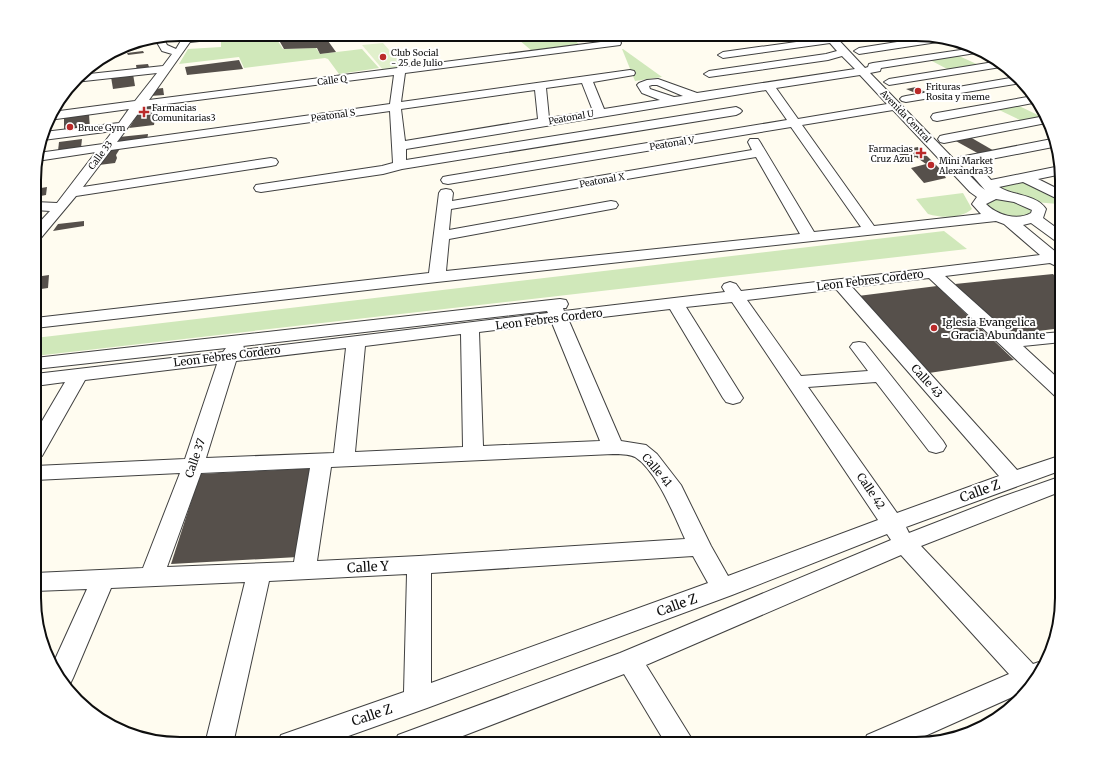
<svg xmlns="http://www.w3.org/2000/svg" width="1096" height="778" font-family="Merriweather,serif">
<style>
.green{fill:#d0e8ba}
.pitch{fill:#e1f0cc}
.building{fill:#56504b}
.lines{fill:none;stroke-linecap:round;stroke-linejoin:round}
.minor-casing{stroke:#414141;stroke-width:2}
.minor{fill:#fff;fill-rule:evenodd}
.poi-dot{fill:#ba2a2a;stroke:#fff;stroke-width:1.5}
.labels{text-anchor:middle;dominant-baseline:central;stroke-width:4;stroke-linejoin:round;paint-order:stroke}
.far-poi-label{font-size:9px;fill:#0e0e0e;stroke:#fff;text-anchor:start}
.far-street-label{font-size:9px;fill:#0e0e0e;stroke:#fff}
.street-label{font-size:11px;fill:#0e0e0e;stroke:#fff}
.poi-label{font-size:11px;fill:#0e0e0e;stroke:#fff;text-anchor:start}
.near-street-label{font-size:13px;fill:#0e0e0e;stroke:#fff}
.rim{fill:none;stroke:#0e0e0e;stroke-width:2}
</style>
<rect width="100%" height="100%" fill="#fffcf0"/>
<g class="green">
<path d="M512 34H580L585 38 574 40 580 45 532 51Z"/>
<path d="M274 35 283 49 316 48 320 54 362 49 379 68 339 74 328 59 325 58 244 68 239 57 179 64 188 49 221 47V38L244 39Z"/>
<path d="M622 49H623L662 77 635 81Z"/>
<path d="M956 56H959L981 66 951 71 930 60Z"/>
<path d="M1017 105 1044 118 1024 122 997 109Z"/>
<path d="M1026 180 1062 199V204C1035 203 1017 200 994 185Z"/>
<path d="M963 193 972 209C960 219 942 218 928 214L916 199Z"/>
<path d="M1005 197 1033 208 1032 216 1012 218 985 207 988 198Z"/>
<path d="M944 231 967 249 35 356V338Z"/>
</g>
<path class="pitch" d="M383 43 405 68 384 71 362 45Z"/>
<g class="building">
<path d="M288 34H323L336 52 320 54 317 48 284 49 276 35Z"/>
<path d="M143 51 144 53 128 55 127 53Z"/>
<path d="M239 60 243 69 187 75 185 67Z"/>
<path d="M148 64 150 70 137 71 136 65Z"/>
<path d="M133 74 135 86 113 89 111 77Z"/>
<path d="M916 87 929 94 920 95 906 89Z"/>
<path d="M163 88 164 95 150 96 155 89Z"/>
<path d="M164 103 155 118 154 125 129 128 143 106Z"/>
<path d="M89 114 90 129 64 132V117Z"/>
<path d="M148 134 147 141 114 145 119 137Z"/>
<path d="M970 137 996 152 981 155 954 140Z"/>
<path d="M82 139 81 148 58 151 59 142Z"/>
<path d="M121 147 116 155 117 158 115 163 99 165 111 148Z"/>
<path d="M918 147 942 171 946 178 924 183 911 168 926 164 916 157 907 159 894 151Z"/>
<path d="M47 187 46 195 35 197V189Z"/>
<path d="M84 221V226L53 231 58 224Z"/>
<path d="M1053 274 1062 284V328L1006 335 955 284Z"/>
<path d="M49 275 48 288 41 289 40 301 35 302V277Z"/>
<path d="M937 286 1014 360 929 373 858 296Z"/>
<path d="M315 468 298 557 171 564 200 474Z"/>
</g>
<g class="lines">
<g class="minor-casing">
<g id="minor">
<path d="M185 34H195L194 35 241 34 236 37 190 42 149 100 616 40 620 41 621 43 620 45 405 73 401 102 630 70 634 71 635 73 634 75 593 82 604 109 660 100 642 93 637 85 639 83 647 80 658 79 697 93 855 69 842 56 828 60 709 77 704 74 709 71 826 54 837 51 830 43 723 58 718 55 723 52 825 38 822 34H833L865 68 868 67 869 64 873 63 974 48 982 52 881 68 880 71 870 73 980 186 985 190 972 175 974 172H984L991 180 1060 166 1062 174 1038 179 1062 191V201L1023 182 999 187C1013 196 1036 194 1046 209L1043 218 1062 232V243L1057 242 1031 223 1023 225 1057 253 1062 252V266L1058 267 1050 263 945 276 1012 336 1062 332V342L1023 346 1062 382V398L1055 396 929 278 852 287 1017 470 1062 455V470L906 527 909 533 999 498 1062 476V491L921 546 1033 664 1039 662 1044 664 1032 687 1026 691 907 744H863L867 735 1009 674 901 555 646 665 695 744H666L624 674 442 744H394L398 735 620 653 891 540 887 534 732 595 427 708 326 744H277L281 735 404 692 407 574 269 581 233 744H205L245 582 111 588 73 678 69 686 67 687 54 671 52 666 87 589 35 591V573L143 568 180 473 35 480V466L185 459 217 364 85 380 42 456 35 458V433L65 382 35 386V374L223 352 226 348 35 369V358L560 299 566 300 568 304 566 308H563L564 311 725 292 722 287 724 284 730 282 736 284 741 291 1040 255 1004 224 996 221 437 282 35 328V318L429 273 439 193 441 190 446 189 451 190 453 193 452 201 752 150 748 142 750 139H758L760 142 814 232 861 227 791 127 448 184 443 183 441 180 443 177 448 176 787 120 766 90 406 149V160L736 107 740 109 742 111 740 113 736 115 402 169 383 174 261 192 256 191 254 188 256 185 382 166 393 163 390 111 111 150 83 187 271 158 276 159 278 162 276 165 271 166 76 196 40 239 35 240V227L50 211 35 210V202L57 203 96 152 37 161H35L38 153 103 144 113 131 43 140 44 132 119 123 129 109 49 120V115L52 112 135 101 157 73 75 82 80 75 163 66 172 54 162 51 155 39 163 37 167 45 176 49ZM394 75 390 104 117 142 143 107ZM860 75 887 104 798 119 776 88ZM582 83 593 111 549 118 546 88ZM652 85H657L683 96 674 97 650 89 649 86ZM535 90 538 119 405 141 401 109ZM893 110 970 192 977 197 972 204 981 214 874 226 802 125ZM756 157 800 234 446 271 449 239 611 209 616 208 618 205 616 202 611 201 449 230 451 209ZM996 199 1014 202 1032 210 1031 213C1017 221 997 215 986 204ZM836 289 999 476 897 513 808 387 876 382 929 451 936 453 943 451 946 446 943 441 865 343 859 342 853 343 850 347 868 371 801 376 747 300ZM732 302 878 520 728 576 711 546 681 485 657 454 646 445 621 441 569 321 670 309 723 398 726 402 733 404 740 402 743 398 686 307ZM547 311 548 313 242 350 244 347 243 346ZM552 323 600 441 483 446 479 332ZM461 334 463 447 355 452 365 346ZM346 348 334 453 206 458 236 361ZM613 454C619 454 629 454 635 457 657 471 674 515 685 539L419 556 317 561 331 467ZM310 468 294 562 167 567 201 473ZM693 556 708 583 431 683V573Z"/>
<path d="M851 34H875L870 37 846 41 841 38 843 36Z"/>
<path d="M935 36 948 39 944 41 859 54 854 51 859 48Z"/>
<path d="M1000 61 1007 66 889 85 884 82 889 79Z"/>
<path d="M1016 77 1021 83 906 102 902 101 900 99 902 97 906 96Z"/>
<path d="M1033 96 1038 102 937 121 933 120 931 117 933 114 937 113Z"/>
<path d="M1045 116 1046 123 944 143 940 142 938 139 940 136 944 135Z"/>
<path d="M1052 139 1054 146 1053 147 965 164 960 163 958 160 960 157 965 156Z"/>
</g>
</g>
<use href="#minor" class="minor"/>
</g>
<g class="poi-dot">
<circle cx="383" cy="57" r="4"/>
<circle cx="918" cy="91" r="4"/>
<path d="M142 106h4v4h4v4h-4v4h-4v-4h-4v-4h4z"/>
<circle cx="70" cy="127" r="4"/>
<path d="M919 147h4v4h4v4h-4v4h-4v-4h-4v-4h4z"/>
<circle cx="931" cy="165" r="4"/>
<circle cx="934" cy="328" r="4"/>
</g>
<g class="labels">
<g class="far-poi-label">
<text x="391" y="52">Club Social<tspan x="391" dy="10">- 25 de Julio</tspan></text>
<text x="926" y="86">Frituras<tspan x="926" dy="10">Rosita y meme</tspan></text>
<text x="152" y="107">Farmacias<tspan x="152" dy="10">Comunitarias3</tspan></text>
<text x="78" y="127">Bruce Gym</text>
<text x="913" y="148" text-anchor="end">Farmacias<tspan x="913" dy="10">Cruz Azul</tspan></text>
<text x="939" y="160">Mini Market<tspan x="939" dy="10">Alexandra33</tspan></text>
</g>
<g class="far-street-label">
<text transform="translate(332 80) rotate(-7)">Calle Q</text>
<text transform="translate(333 115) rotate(-8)">Peatonal S</text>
<text transform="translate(906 116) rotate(46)">Avenida Central</text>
<text transform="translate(571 117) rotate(-10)">Peatonal U</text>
<text transform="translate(672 143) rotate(-9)">Peatonal V</text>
<text transform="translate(100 155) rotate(-53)">Calle 33</text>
<text transform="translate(602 180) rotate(-10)">Peatonal X</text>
</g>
<g class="street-label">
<text transform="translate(870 280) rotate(-7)">Leon Febres Cordero</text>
<text transform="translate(549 319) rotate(-7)">Leon Febres Cordero</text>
<text transform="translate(227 356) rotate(-7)">Leon Febres Cordero</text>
<text transform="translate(927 381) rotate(48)">Calle 43</text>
<text transform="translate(195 458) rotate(-71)">Calle 37</text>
<text transform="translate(657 470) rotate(50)">Calle 41</text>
<text transform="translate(871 491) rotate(56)">Calle 42</text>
</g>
<g class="poi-label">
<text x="942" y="322">Iglesia Evangelica<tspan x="942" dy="13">- Gracia Abundante</tspan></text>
</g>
<g class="near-street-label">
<text transform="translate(980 491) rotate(-20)">Calle Z</text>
<text transform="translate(368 567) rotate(-3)">Calle Y</text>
<text transform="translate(677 605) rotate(-20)">Calle Z</text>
<text transform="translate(372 715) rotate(-19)">Calle Z</text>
</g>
</g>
<path d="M0 0H1096V778H0ZM180 41H916A139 139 0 0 1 1055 180V598A139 139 0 0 1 916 737H180A139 139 0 0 1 41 598V180A139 139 0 0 1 180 41Z" fill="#fff" fill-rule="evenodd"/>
<path class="rim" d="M180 41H916A139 139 0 0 1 1055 180V598A139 139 0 0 1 916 737H180A139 139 0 0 1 41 598V180A139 139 0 0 1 180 41Z"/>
</svg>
